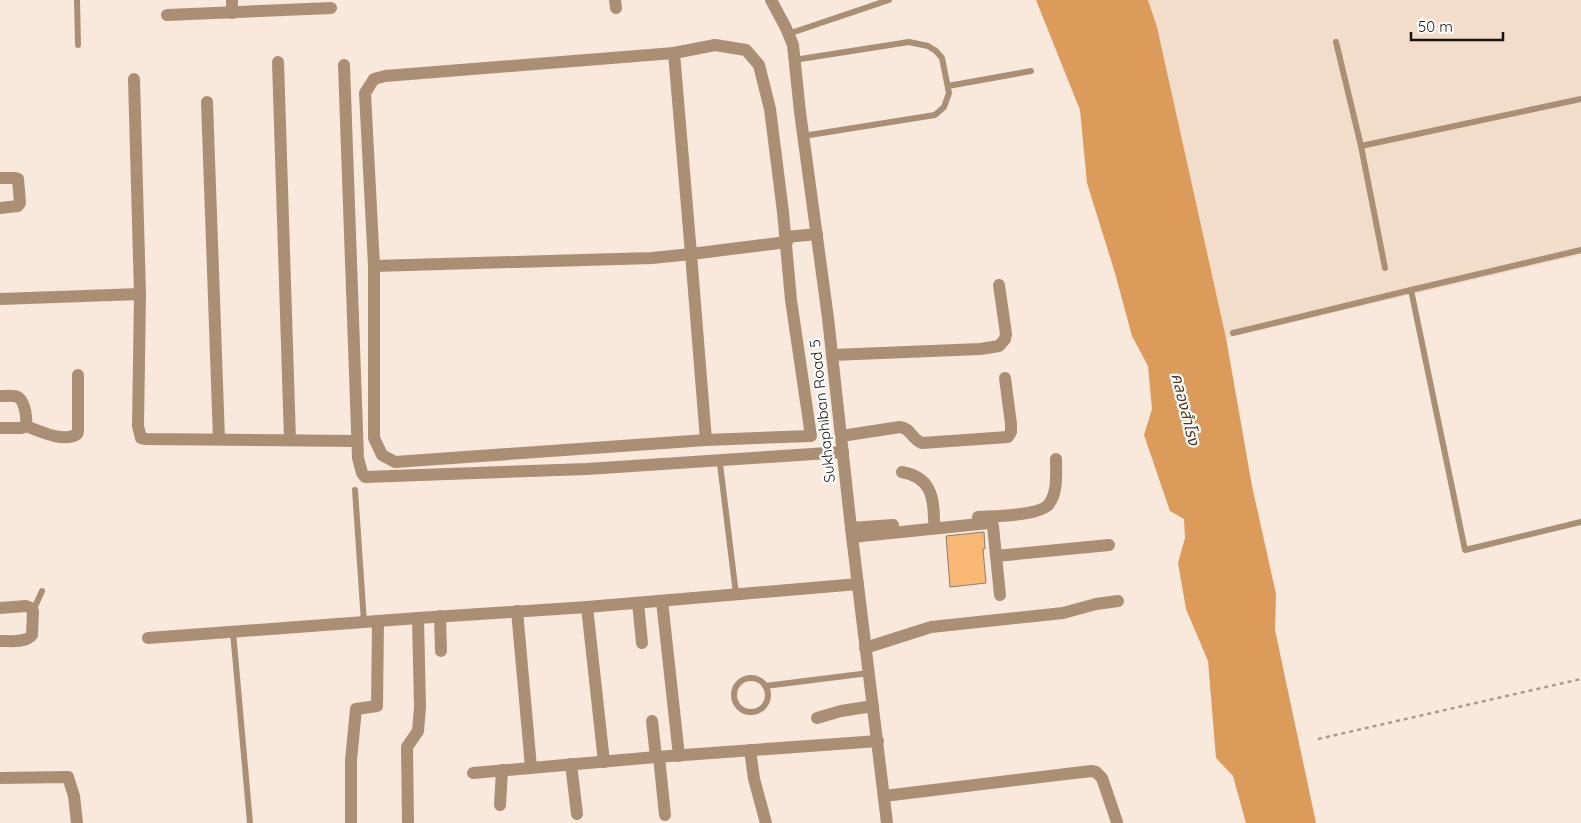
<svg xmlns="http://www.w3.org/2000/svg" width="1581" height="823" font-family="Quicksand,'Noto Sans Thai',sans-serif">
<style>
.built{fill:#f1ddca}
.water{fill:#db9b5a}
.building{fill:#fab877;stroke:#8b7e72}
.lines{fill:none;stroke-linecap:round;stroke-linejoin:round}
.path{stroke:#a79c92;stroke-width:2.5;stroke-dasharray:4 4;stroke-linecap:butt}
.lane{stroke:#ab8f74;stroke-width:6}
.street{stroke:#ab8f74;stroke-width:12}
.labels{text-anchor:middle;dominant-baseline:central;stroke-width:4.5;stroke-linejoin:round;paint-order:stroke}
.street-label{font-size:15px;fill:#18130e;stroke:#fff}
.water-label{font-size:16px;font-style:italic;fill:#53381c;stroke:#fff}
</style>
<rect width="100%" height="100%" fill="#f8e9dc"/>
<path class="built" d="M1148 0H1581V255L1226 338 1157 27Z"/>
<path class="water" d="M1036 0H1148L1157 27 1226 338 1252 486 1276 594 1275 630 1316 823H1246L1233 776 1216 758 1208 661 1186 609 1178 563 1185 538 1184 519 1170 511 1144 435 1152 409 1148 366 1132 336 1115 273 1087 183 1080 110Z"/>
<path class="building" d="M984 532 985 549H983L986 583 950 587 946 536Z"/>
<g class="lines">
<path class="path" d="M1318 739 1581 679"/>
<g class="lane">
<path d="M77 0 78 45"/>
<path d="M788 34 889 0"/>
<path d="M1336 42 1361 146 1581 99"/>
<path d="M794 60 909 42 928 46 936 51 942 58 949 93 944 107 935 115 803 136"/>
<path d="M948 86 1031 71"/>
<path d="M1361 146 1385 268"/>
<path d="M1411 290 1581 250"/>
<path d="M1233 333 1411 290 1465 550 1581 522"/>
<path d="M720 464 736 594"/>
<path d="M355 490 364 622"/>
<path d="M33 611 42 591"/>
<path d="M233 632 250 823"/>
<circle cx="751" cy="695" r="17"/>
<path d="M765 686 869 673"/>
</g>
<g class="street">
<path d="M232 0V13"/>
<path d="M615 0 616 8"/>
<path d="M771 0 786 28 793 45 800 112 828 318 851 528 887 823"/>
<path d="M167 15 331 8"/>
<path d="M715 45 746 50 759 65 770 109 783 212 791 300 811 436 706 440 395 462 382 455 374 438V266L365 93 374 79 385 76 674 53Z"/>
<path d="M674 53 691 254 787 242"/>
<path d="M278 62 290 440"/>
<path d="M344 65 358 458 362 473 365 477 587 469 843 452"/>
<path d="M134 79 140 294 138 426 141 438 146 439 357 441"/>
<path d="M207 102 219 439"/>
<path d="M0 178H15L18 179 20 203 18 206 0 208"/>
<path d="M786 237 817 234"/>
<path d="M374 266 652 258 691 254 706 440"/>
<path d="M0 299 140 294"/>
<path d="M832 355 980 349 999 346 1005 339 1006 334 999 285"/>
<path d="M0 396C15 396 21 393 25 410 26 416 27 420 26 426L22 428H0"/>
<path d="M26 426C39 431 64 443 77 434L78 431V375"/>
<path d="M841 436 900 427C911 428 912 440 922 443L1008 437 1011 432V424L1005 378"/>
<path d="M902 472C930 477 934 496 934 521"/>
<path d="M978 517C993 516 1040 516 1049 504 1058 492 1056 473 1056 459"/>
<path d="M851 528 893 525"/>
<path d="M852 537 989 523 992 524 993 526 996 556 1109 545"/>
<path d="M996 556 1000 595"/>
<path d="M662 601 679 756"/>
<path d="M638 603 642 643"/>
<path d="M587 607 604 762"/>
<path d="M0 608 26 606 31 608 33 611 32 635C26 643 10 641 0 641"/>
<path d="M517 611 531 767"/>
<path d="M440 616 441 651"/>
<path d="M148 638 418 618 587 607 858 584"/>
<path d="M865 648 931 627 1063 613 1096 604 1118 601"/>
<path d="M817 718 841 711 873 706"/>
<path d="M652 721 656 757"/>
<path d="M750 750 754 779 766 823"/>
<path d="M659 757 665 815"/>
<path d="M571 764 577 814"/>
<path d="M473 773 656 757 878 741"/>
<path d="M0 778 68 777 74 796 77 823"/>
<path d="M884 796 1091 771 1096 772 1102 778 1117 822"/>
<path d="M500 805 502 770"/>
<path d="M351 823V760L356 709 377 706 378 621"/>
<path d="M408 823 407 747 418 731 420 707 418 618"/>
</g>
</g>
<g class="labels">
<g class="street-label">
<text transform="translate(822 411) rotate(-96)">Sukhaphiban Road 5</text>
</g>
<g class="water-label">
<text transform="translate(1186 409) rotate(76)">คลองสำโรง</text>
</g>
</g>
<path d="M1411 32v8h92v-8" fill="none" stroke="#18130e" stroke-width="2.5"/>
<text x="1418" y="32" font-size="15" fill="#18130e" stroke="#ffffff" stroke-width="4" paint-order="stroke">50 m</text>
</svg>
